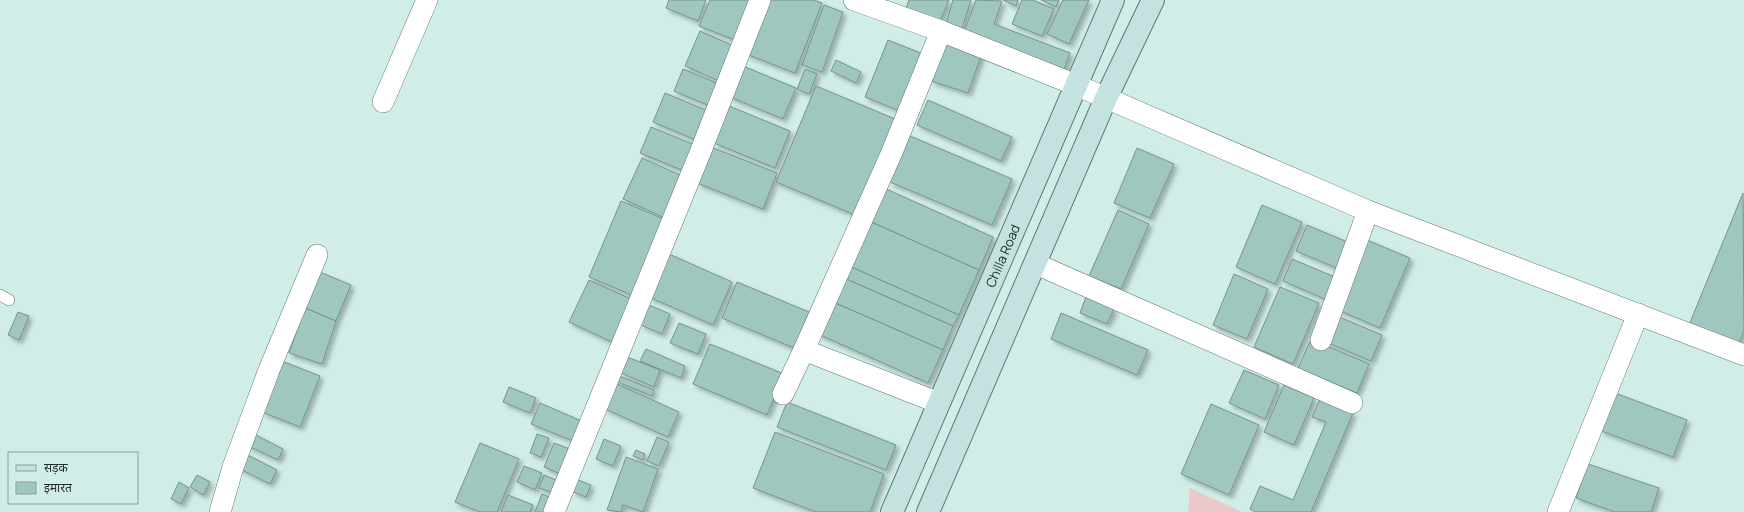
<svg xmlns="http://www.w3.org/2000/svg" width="1744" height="512" font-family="Manrope,'Noto Sans Devanagari',sans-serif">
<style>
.green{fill:#e9cac9}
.building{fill:#a0c6c0;stroke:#78928e;filter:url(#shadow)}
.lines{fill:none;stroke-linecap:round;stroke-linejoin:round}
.lane-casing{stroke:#5f7874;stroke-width:12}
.street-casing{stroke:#5f7874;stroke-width:22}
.secondary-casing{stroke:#5f7874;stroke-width:24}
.lane{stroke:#fff;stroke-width:11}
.street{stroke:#fff;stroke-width:21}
.secondary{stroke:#c4e3e0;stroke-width:22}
.labels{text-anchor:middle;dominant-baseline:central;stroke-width:3.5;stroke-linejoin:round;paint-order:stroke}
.street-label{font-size:13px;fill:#212c2a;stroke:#d1ede8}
</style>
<defs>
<filter id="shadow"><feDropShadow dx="3.5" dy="3.5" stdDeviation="2" flood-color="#0004"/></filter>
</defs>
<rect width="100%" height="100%" fill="#d1ede8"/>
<path class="green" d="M1190 488 1242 512H1188Z"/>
<g class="building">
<path d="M669 0H706L698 21 666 8Z"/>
<path d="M710 0H751L735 40 699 26Z"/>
<path d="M766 0H814L822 3 795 73 746 54Z"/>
<path d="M909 0H949L938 26 904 13Z"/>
<path d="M953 0H971L961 32 945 27Z"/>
<path d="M976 0 1002 1 994 24 1070 53 1062 75 962 37Z"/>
<path d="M1003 0H1018L1016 6Z"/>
<path d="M1022 0H1033L1054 9 1042 36 1012 24Z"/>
<path d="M1041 0H1059L1056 7Z"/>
<path d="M1063 0H1089L1069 44 1047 34Z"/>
<path d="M824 5 843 12 822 72 802 65Z"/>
<path d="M700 31 734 46 719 81 685 66Z"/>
<path d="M888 40 923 54 900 111 865 97Z"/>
<path d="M943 43 983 50 968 93 931 81Z"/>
<path d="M836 60 861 72 856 83 831 71Z"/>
<path d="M743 66 796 88 783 119 730 97Z"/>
<path d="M683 69 719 84 710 106 674 91Z"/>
<path d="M805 69 817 74 809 94 797 89Z"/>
<path d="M816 86 900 121 860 217 776 182Z"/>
<path d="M665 93 708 111 696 140 653 122Z"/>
<path d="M928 100 1012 137 1001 161 917 125Z"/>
<path d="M729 106 790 131 775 168 714 143Z"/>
<path d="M651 127 695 145 684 171 640 153Z"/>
<path d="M910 136 1012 179 992 225 890 182Z"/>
<path d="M711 147 777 173 763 209 697 183Z"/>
<path d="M1137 148 1174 164 1150 218 1114 203Z"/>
<path d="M642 158 682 176 663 217 623 199Z"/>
<path d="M884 188 993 237 979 270 869 221Z"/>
<path d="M1743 193 1744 331 1738 345 1689 325Z"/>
<path d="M621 201 666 220 634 296 589 277Z"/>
<path d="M1262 205 1302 222 1275 284 1236 267Z"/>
<path d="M1118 210 1149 224 1121 289 1089 276Z"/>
<path d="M869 221 979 270 959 315 849 266Z"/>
<path d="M1307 225 1350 243 1339 269 1296 251Z"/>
<path d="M1367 240 1410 258 1380 328 1338 310Z"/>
<path d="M669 254 732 282 713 325 649 297Z"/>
<path d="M1292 259 1335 277 1325 299 1283 281Z"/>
<path d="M849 266 959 315 953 326 844 278Z"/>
<path d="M320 272 351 285 336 321 305 308Z"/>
<path d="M1234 274 1268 289 1247 339 1213 325Z"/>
<path d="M844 278 953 326 943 350 833 302Z"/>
<path d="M589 280 633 300 614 343 569 322Z"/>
<path d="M737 282 809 312 794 348 722 318Z"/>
<path d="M1280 287 1319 303 1293 364 1254 347Z"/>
<path d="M1086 297 1114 309 1107 324 1080 313Z"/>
<path d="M833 302 943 350 928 383 818 334Z"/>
<path d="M649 305 670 314 662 334 641 325Z"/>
<path d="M305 308 336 321 322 364 289 353Z"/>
<path d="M18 312 29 316 19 340 8 335Z"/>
<path d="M1061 313 1148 350 1137 375 1051 339Z"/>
<path d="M1337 316 1382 335 1371 361 1326 342Z"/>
<path d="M679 323 706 334 698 354 670 343Z"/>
<path d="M1311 339 1369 364 1357 393 1298 368Z"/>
<path d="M710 344 784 374 767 415 693 384Z"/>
<path d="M646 349 685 366 681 378 640 361Z"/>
<path d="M627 357 660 370 654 387 621 373Z"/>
<path d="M282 361 320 376 300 427 262 412Z"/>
<path d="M1244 370 1279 385 1265 419 1229 403Z"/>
<path d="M617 375 654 390 652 396 615 381Z"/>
<path d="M617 384 679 412 668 437 605 409Z"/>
<path d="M1284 385 1314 398 1294 445 1264 432Z"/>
<path d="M509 387 536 398 530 413 503 402Z"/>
<path d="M1615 393 1687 420 1673 457 1601 431Z"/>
<path d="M1320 399 1353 413 1311 512H1256L1250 509 1260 486 1293 500 1326 422 1312 417Z"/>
<path d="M787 402 896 445 886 470 777 427Z"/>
<path d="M540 403 586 423 578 443 531 424Z"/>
<path d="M1211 404 1259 425 1229 495 1181 474Z"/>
<path d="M248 431 283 449 278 460 242 443Z"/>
<path d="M775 432 884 474 870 512H816L753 488Z"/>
<path d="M537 434 549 438 541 457 530 453Z"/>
<path d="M657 437 669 442 659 466 647 461Z"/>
<path d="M604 439 621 446 613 466 596 459Z"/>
<path d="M480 443 519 459 497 512H480L455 502Z"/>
<path d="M554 443 575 451 565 476 544 467Z"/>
<path d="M636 450 645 454 643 460 633 456Z"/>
<path d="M242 452 277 470 270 484 234 466Z"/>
<path d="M626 457 658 469 643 512 623 505 621 512 607 510Z"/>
<path d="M1588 464 1659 488 1651 512H1615L1576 498Z"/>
<path d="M524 466 542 473 535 490 517 482Z"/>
<path d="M197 475 210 482 203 495 190 487Z"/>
<path d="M544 475 556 480 551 492 539 488Z"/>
<path d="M578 480 591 485 586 497 573 492Z"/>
<path d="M179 482 189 488 181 504 171 499Z"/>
<path d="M542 494 554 499 549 512H535Z"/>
<path d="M508 495 533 505 530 512H501Z"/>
</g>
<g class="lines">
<g class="lane-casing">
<path id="lane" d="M0 295 9 300"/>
</g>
<g class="street-casing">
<g id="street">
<path d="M854 0 941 31 1076 85 1368 211 1744 355"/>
<path d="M383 102 427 0"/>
<path d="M1036 264 1352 403"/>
<path d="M1321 340 1368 211"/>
<path d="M804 350 939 403"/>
<path d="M783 394 804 350 892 152 941 31"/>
<path d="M220 512 233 467 269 370 317 255"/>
<path d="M554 512 700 153 760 0"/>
<path d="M1558 512 1638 314"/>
</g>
</g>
<g class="secondary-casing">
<g id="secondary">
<path id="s1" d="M892 512 1113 0"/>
<path d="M928 512 1106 98 1153 0"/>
</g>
</g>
<use href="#lane" class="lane"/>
<use href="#street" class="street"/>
<use href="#secondary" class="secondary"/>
</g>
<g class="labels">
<g class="street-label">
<text stroke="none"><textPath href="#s1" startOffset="279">Chilla Road</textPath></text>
</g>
</g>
<rect x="8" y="452" width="130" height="52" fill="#d1ede8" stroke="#8ba09c"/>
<rect x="16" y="465" width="20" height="6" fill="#c4e3e0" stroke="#8ba09c"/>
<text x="44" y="472" font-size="12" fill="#212c2a">सड़क</text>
<rect x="16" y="482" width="20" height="12" fill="#a0c6c0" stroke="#8ba09c"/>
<text x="44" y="492" font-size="12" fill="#212c2a">इमारत</text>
</svg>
